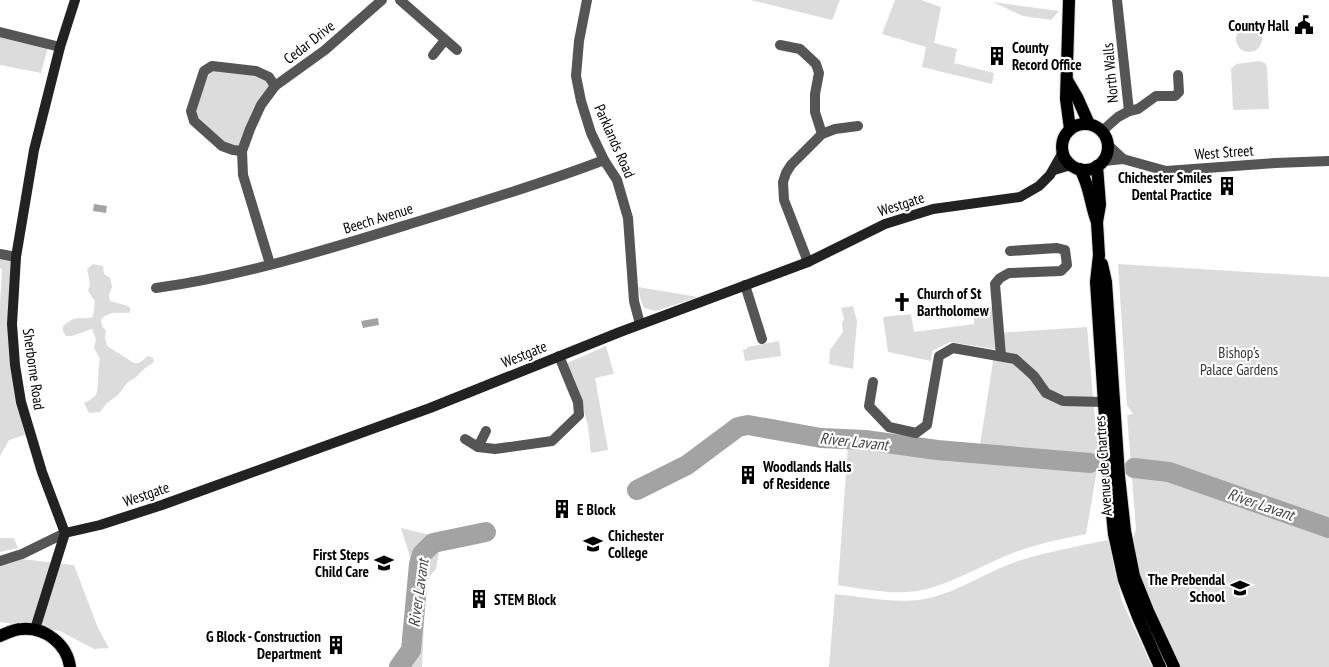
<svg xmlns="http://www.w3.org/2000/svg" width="1329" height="667" font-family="'PT Sans Narrow',sans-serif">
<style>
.green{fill:#dcdcdc}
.water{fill:#a3a3a3}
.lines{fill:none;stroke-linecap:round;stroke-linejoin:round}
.river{stroke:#a3a3a3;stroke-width:20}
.primary-casing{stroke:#dbdbdb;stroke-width:14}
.street{stroke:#555;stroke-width:10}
.secondary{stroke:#222;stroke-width:10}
.primary{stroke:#000;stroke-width:12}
.labels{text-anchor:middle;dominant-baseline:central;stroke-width:4.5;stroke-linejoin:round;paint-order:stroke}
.poi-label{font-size:15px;font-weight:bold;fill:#000;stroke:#fff;text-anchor:start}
.street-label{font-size:15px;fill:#000;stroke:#fff}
.park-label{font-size:15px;fill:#333;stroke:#fff}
.water-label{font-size:16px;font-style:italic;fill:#444;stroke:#fff}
</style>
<rect width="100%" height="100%" fill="#fff"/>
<g class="green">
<path d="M751 0H840L832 20Z"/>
<path d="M895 0H921L941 7 934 43 957 49 954 63 994 73 992 84 922 67 926 47 882 34Z"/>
<path d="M993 2 1059 11 1051 20 1023 16Z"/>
<circle cx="1249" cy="39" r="13"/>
<path d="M0 36 48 47 41 73 0 65Z"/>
<path d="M1259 61 1265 63 1267 67 1269 109 1233 110 1231 69 1236 64Z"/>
<path d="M212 69 256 73 266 79 270 87 240 148 223 144 195 120 194 111 206 72Z"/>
<path d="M0 257 13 259 17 402 25 435 9 440 0 456V304L2 269 0 268Z"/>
<path d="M93 264 103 266 104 274 110 278 112 287 109 295 110 301 128 306 131 309 129 313C119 313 107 311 101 320L102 326 106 331 105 338 107 346 134 363H139L148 356 153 358 154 362 145 368 135 378 128 382 117 396 107 403 100 412 89 413 84 403C88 401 92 399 95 396 100 390 97 368 100 359L94 348 96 339 92 329 72 336H66L63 331V326C68 322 73 318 80 318 85 318 88 319 93 317L95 301 88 291 90 284 87 269Z"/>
<path d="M1118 264 1329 277V667H1181L1137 574 1132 542 1136 529 1127 415 1133 414 1127 405Z"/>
<path d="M638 287 698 297 656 311 644 308 641 301Z"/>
<path d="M853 306 857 321 853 369 829 364 830 350 843 332 842 324 844 318 841 308Z"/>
<path d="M993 307 995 333 1087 327 1098 454 1097 470 1086 534C1062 539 1036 544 1013 553 981 565 951 585 917 591 891 595 864 589 838 585L849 430 980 445 995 349 950 342 932 351 931 361 888 352 883 317 911 314 914 332 974 324V309Z"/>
<path d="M779 341 781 356 745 361 743 350 747 349V347Z"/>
<path d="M606 346 614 374 595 378 608 450 591 453 588 426 579 392 567 363Z"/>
<path d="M401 528 430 535 442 533 436 569 426 580 422 667H388L403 648 416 576Z"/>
<path d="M0 538H14L18 548 0 552Z"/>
<path d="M1108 540 1122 601 1152 667H829L835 594C863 597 892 603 919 600 955 595 985 572 1018 561 1047 552 1078 546 1108 540Z"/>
<path d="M22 559 74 565 98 628 109 648 94 649 60 631 0 622V565Z"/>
</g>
<g class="water">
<path d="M94 204 107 206 106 213 93 211Z"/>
<path d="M378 318 379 325 363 328 361 321Z"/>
</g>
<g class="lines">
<g class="river">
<path d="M1134 468 1169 472 1329 528"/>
<path d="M637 490 687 465 738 427 748 425 821 438 865 440 937 450 1090 463"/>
<path d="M399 667 411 650 419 564 422 554 433 543 486 532"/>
</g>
<g class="primary-casing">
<g id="primary">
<path d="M1069 0 1066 99 1070 129"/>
<path d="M1067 80 1077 97 1089 124"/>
<circle cx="1085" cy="147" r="23"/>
<path d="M1097 166 1100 205 1097 222 1099 255 1096 282 1110 494 1114 534 1124 580 1138 617 1160 667"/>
<path d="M1080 169C1090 186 1090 204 1097 222"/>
<path d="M1102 264 1106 282 1119 476 1125 531 1134 576 1148 611 1174 667"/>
<path d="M0 636C7 633 14 629 22 629 45 627 67 644 70 667"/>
</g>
</g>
<g class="street">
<path d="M400 0 457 50"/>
<path d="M587 0 579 41 576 76 581 101 591 133 604 160 617 180 628 218 634 301 640 324"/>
<path d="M1117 0 1129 111"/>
<path d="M0 32 60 47"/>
<path d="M780 45 800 49 816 64 819 73 815 94V112L822 134"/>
<path d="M433 55 445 40"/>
<path d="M1102 131 1118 117 1129 111 1138 109 1156 96H1175L1179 92 1178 75"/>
<path d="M1108 145 1123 159"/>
<path d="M242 151 233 150 222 146 194 121 191 111 204 71 212 66 256 71 269 77 275 86"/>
<path d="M1104 161 1123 159 1166 171 1275 163 1329 161"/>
<path d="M0 254 16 257"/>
<path d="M808 262 784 200 783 182 786 173 791 165 822 134 835 129 858 126"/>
<path d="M270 264 243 175 242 151 250 129 261 105 275 86 325 50 382 0"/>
<path d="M745 285 762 339"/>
<path d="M156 288C243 276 329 249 413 223 477 203 542 184 604 160"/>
<path d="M1001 356 995 284 1000 278 1009 273 1061 271 1067 265 1065 250 1057 248 1010 251"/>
<path d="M873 382 869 406 889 427 916 433 927 425 939 356 953 348 1015 359 1034 376 1046 393 1063 401 1104 402"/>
<path d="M465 439 478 447 495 449 552 441 579 415 578 402 559 356"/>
<path d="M478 447 486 431"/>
<path d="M0 561 22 554 65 533"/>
</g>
<g class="secondary">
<path d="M1054 170 1071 165"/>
<path d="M65 533 100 525 162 505 430 408 620 332 808 262 885 224 933 209 1020 197 1039 186 1050 175 1063 152"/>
<path d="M65 533 42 472 21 402 15 365 12 324 16 257 34 150 60 47 75 0"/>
<path d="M35 629 65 533"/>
</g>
<use href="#primary" class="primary"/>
</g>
<defs>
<g id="civic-bare" transform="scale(1.5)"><path d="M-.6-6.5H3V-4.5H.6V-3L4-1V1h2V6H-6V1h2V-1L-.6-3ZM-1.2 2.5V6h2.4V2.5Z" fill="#000" stroke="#fff" stroke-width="2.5" paint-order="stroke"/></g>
<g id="building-bare" transform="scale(1.5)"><path d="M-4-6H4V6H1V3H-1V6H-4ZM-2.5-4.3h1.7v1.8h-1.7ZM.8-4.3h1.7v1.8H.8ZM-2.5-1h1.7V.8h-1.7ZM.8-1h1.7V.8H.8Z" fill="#000" stroke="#fff" stroke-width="2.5" paint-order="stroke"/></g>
<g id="church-bare" transform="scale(1.5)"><path d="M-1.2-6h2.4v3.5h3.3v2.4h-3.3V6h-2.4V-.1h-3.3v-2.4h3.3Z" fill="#000" stroke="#fff" stroke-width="2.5" paint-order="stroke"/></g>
<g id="university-bare" transform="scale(1.5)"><path d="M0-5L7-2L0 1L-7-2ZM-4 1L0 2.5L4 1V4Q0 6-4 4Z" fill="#000" stroke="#fff" stroke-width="2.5" paint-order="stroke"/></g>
<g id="school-bare" transform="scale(1.5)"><path d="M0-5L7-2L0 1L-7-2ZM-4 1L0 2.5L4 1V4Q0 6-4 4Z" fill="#000" stroke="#fff" stroke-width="2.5" paint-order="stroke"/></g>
</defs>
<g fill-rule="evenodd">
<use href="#civic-bare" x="1304" y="25"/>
<use href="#building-bare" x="997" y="56"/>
<use href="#building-bare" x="1227" y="186"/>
<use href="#church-bare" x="902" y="302"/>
<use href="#building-bare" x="748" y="475"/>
<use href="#building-bare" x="562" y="509"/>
<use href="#university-bare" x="593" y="544"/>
<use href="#school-bare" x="384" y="563"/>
<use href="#school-bare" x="1240" y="588"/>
<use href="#building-bare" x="479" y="599"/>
<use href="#building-bare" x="336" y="645"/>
</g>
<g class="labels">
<g class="poi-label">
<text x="1289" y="25" text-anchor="end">County Hall</text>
<text x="1012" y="47">County<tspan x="1012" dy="17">Record Office</tspan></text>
<text x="1212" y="177" text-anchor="end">Chichester Smiles<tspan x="1212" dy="17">Dental Practice</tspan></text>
<text x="917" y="293">Church of St<tspan x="917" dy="17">Bartholomew</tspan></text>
<text x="763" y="466">Woodlands Halls<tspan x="763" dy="17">of Residence</tspan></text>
<text x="577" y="509">E Block</text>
<text x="608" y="535">Chichester<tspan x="608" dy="17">College</tspan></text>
<text x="369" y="554" text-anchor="end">First Steps<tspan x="369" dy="17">Child Care</tspan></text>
<text x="1225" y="579" text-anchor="end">The Prebendal<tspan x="1225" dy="17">School</tspan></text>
<text x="494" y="599">STEM Block</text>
<text x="321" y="636" text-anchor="end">G Block - Construction<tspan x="321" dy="17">Department</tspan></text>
</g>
<g class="street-label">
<text transform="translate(309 42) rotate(-38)">Cedar Drive</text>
<text transform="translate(1110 73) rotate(-95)">North Walls</text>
<text transform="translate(615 141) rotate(66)">Parklands Road</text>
<text transform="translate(1224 152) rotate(-4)">West Street</text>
<text transform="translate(901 204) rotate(-18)">Westgate</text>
<text transform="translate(378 218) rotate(-17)">Beech Avenue</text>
<text transform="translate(524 354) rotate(-22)">Westgate</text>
<text transform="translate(34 369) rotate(82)">Sherborne Road</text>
<text transform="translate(1103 466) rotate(-94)">Avenue de Chartres</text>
<text transform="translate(146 494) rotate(-19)">Westgate</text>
</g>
<g class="park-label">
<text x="1239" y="352">Bishop's<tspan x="1239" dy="17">Palace Gardens</tspan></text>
</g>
<g class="water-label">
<text transform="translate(854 441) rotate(6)">River Lavant</text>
<text transform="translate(1261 504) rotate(19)">River Lavant</text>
<text transform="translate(418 593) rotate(-82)">River Lavant</text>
</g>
</g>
</svg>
